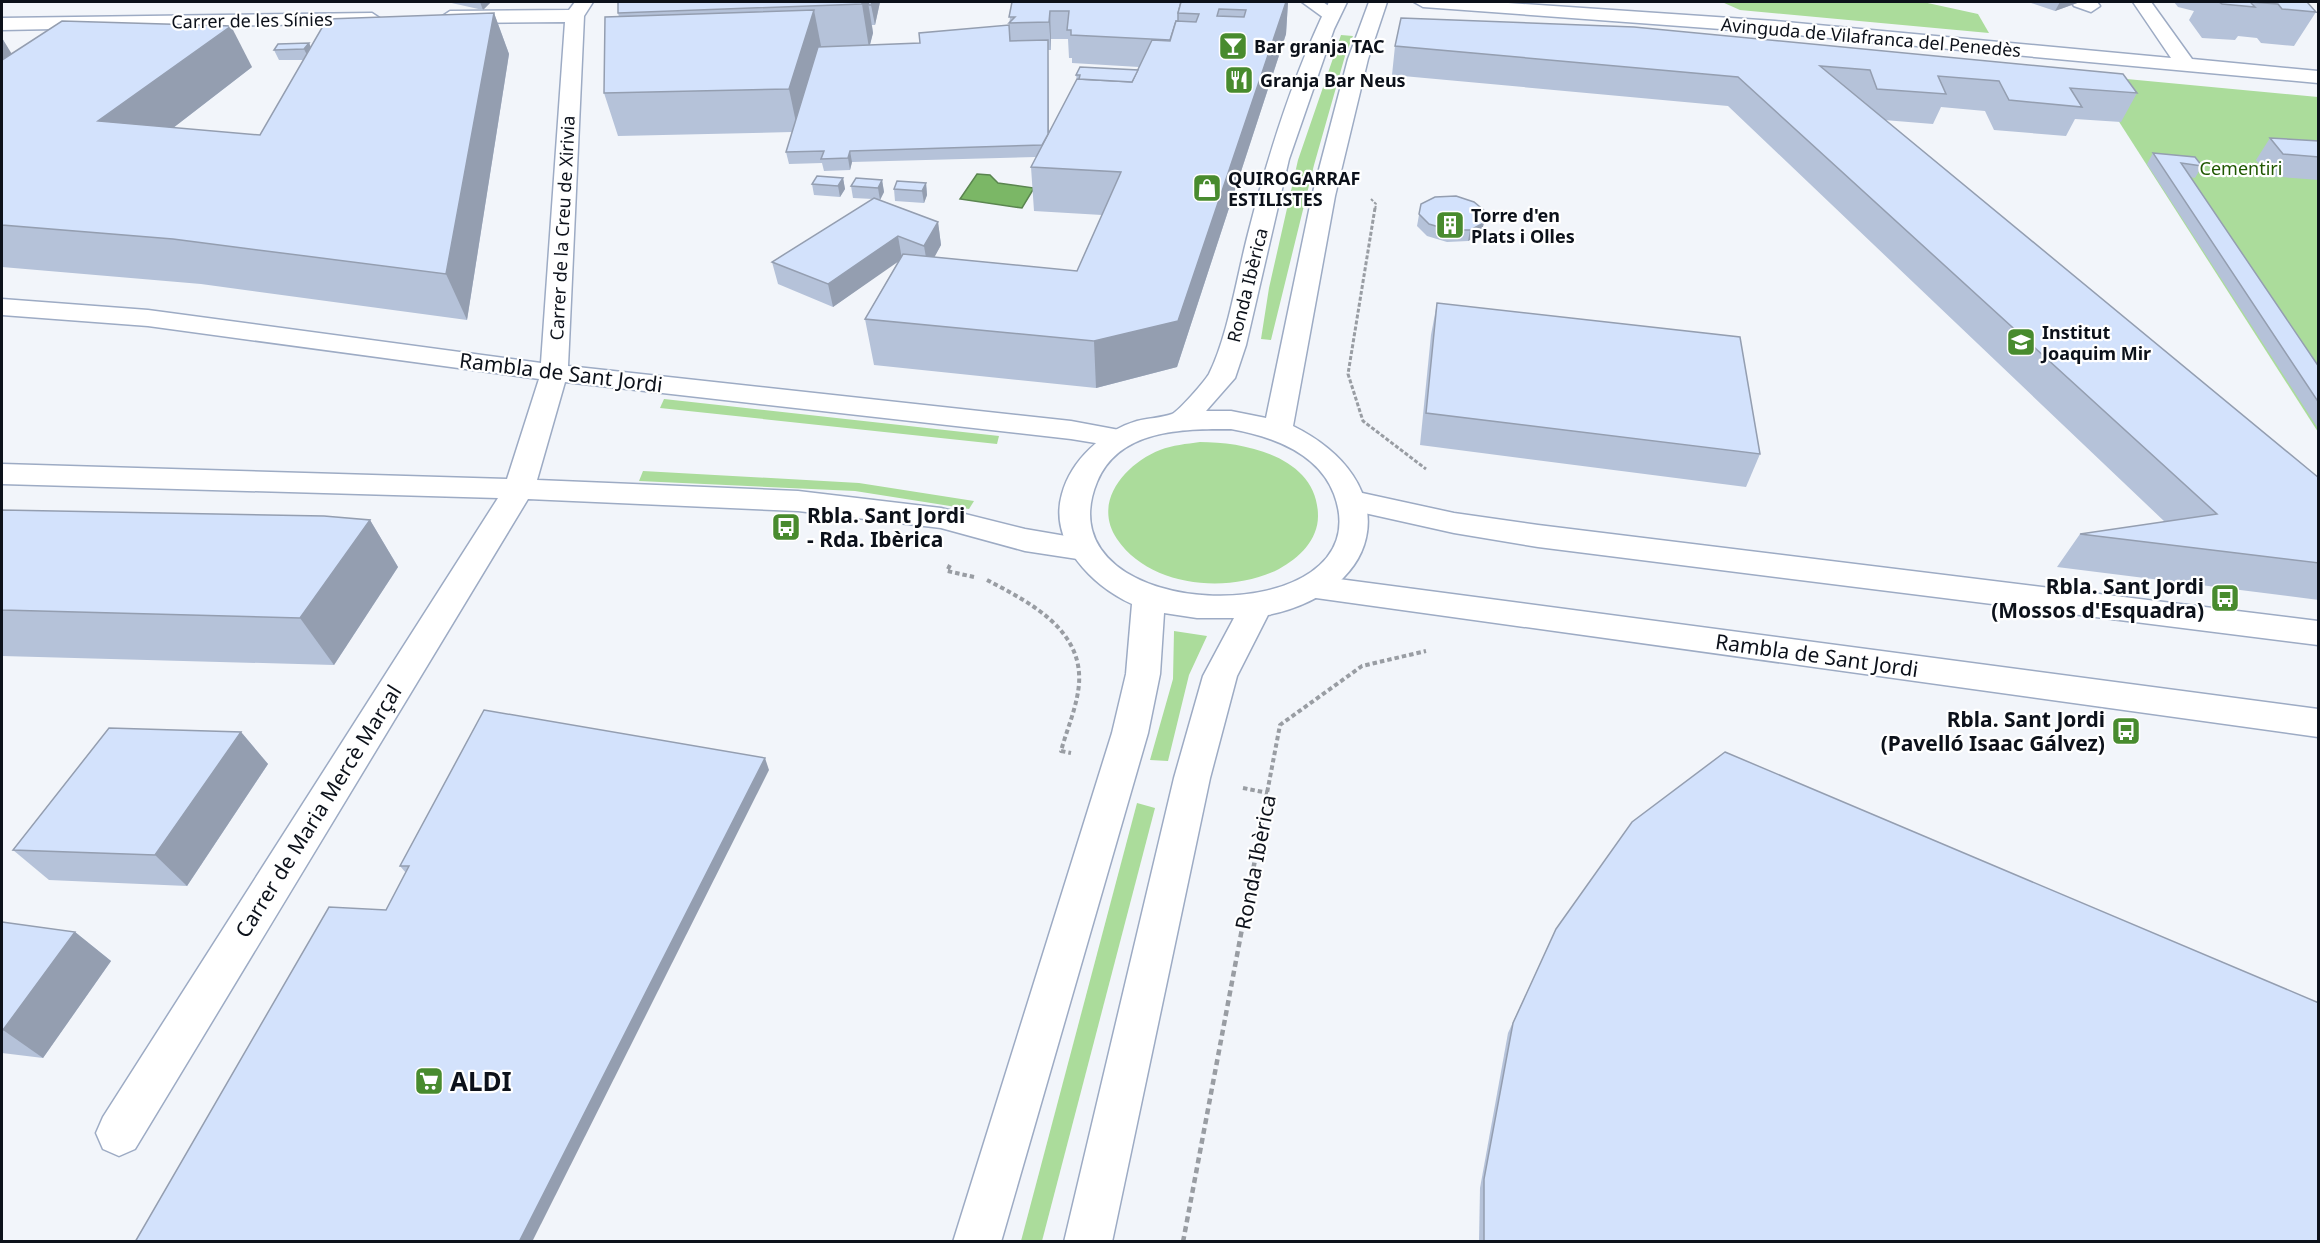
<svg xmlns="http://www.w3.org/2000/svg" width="2320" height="1243" font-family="'Noto Sans',sans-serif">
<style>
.green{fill:#abdc9b}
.water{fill:#7bb766;stroke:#5a854f;stroke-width:1.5}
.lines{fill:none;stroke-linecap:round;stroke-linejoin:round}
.street-casing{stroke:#9dabc4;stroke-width:3}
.secondary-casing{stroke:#9dabc4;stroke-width:3}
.path-far3{stroke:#999da3;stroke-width:2;stroke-dasharray:3 1.5;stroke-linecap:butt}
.path-far2{stroke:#999da3;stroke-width:3;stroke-dasharray:4 2;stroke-linecap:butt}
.path-far1{stroke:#999da3;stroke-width:4;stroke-dasharray:4.5 3;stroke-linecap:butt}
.path{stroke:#999da3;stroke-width:4.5;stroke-dasharray:6 4;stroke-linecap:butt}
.street{fill:#fff;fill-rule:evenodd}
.secondary{fill:#fff;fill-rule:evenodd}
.wall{fill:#b5c2d9;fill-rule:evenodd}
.shaded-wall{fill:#949eb0}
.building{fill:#d3e2fc;stroke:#949eb0;stroke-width:1.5;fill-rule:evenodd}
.labels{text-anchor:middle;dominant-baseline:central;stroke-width:4.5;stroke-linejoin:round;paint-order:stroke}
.far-street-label{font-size:18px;fill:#0c111a;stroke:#fff}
.far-poi-label{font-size:18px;font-weight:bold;fill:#0c111a;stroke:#fff;text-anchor:start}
.far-park-label{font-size:18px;fill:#1f5700;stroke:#fff}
.street-label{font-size:21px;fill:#0c111a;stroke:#fff}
.poi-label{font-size:21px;font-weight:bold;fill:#0c111a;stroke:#fff;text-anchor:end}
.near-poi-label{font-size:26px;font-weight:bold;fill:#0c111a;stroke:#fff;text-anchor:start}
</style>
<rect width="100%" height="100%" fill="#f2f5fa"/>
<g class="green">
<path d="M1722 2H1923L1978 14 1989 33 1740 10Z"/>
<path d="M1341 35 1353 36 1345 56 1314 165 1271 340 1261 339 1269 288 1298 160Z"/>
<path d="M2116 78 2318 97V432L2107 103Z"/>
<path d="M664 399 999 436 997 444 660 408Z"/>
<path d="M1200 442C1246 442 1318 457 1318 516 1318 540 1299 558 1279 569 1230 594 1150 588 1117 539 1092 502 1125 464 1160 450 1173 445 1186 444 1200 442Z"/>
<path d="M643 471 859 483 974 501 969 509 855 491 639 481Z"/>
<path d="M1174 631 1207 636 1189 675 1168 761 1150 760 1173 679Z"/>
<path d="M1137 803 1155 808 1042 1241H1021Z"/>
</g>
<path class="water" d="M977 174 990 175 998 183 1034 188 1022 208 960 199Z"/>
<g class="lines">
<g class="street-casing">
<g id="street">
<path d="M575 2H593L584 16 568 366 1071 421 1130 432 1134 438 1130 444 1120 447 1071 439 565 382 537 480 798 491 941 508 1025 529 1095 541 1100 549 1095 557 1084 560 1025 551 941 528 798 511 528 499 135 1149 119 1156 103 1149 96 1133 103 1117 498 498 2 484V464L507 479 539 379 148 326 2 315V299L148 310 541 363 565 22 450 23 441 17 450 11 569 10Z"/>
<path d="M1302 2H1323L1340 14 1338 18H1324Z"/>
<path d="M1414 2H1494L1775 21 2171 58 2133 2H2151L2192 59 2318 71V83L1775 33 1423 7Z"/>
<path d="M2071 2H2097L2100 6 2091 12 2074 6Z"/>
<path d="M372 13 381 19 379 23 2 30V18Z"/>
<path d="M1353 491 1454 513 1538 525 2318 621V645L1538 547 1454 533 1342 508 1338 501 1342 494Z"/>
<path d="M1316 576 2318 709V737L1316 598 1305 595 1300 587 1305 579Z"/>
</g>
</g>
<g class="secondary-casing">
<path id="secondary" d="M1329 2H1347L1334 29 1289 159 1246 345 1235 378 1206 411H1231L1266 418 1312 196 1348 59 1369 2H1387L1368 59 1335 196 1293 426C1404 481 1388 590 1268 615L1237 676 1210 778 1112 1242H1064L1174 778 1203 676 1234 618H1197L1164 613 1160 674 1148 733 1001 1242H953L1112 733 1126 674 1132 604C1093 586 1048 543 1062 494 1071 460 1103 431 1137 421 1147 418 1162 418 1172 414 1179 411 1205 381 1209 374 1228 336 1237 276 1248 234 1268 155 1293 75 1329 2ZM1231 429C1270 436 1318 452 1334 494 1387 635 1037 628 1097 482 1119 429 1182 429 1231 429Z"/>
</g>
<path class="path-far3" d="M1371 199 1376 204 1375 210"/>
<path class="path-far2" d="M1375 208 1348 374 1363 421 1426 469"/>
<g class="path-far1">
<path d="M950 565 947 571 974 577"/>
<path d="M987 580C1029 602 1083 629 1079 684 1077 707 1067 729 1061 751L1071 753"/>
<path d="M1243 788 1268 793"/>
<path d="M1263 814 1280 725 1362 666 1426 651"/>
</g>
<path class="path" d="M1183 1242 1264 812"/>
<use href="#street" class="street"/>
<use href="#secondary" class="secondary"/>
</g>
<g class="wall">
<path d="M354 2H382L355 3Z"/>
<path d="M447 2H491L483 10Z"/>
<path d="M880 2 875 25H872L873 33 870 45 920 43 1009 25 1012 2H1288L1286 34 1177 367 1096 388 874 365 865 319 899 260 833 307 778 284 772 262 873 199 853 198 851 186 882 180 884 192 880 200 877 199 938 222 941 245 934 257 1077 271 1102 215 1034 211 1031 167 1036 157 852 162 850 170 824 171 822 163 789 164 786 152 792 132 618 136 604 93 619 17 618 13ZM1051 39H1068L1069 58H1072V63L1139 67 1138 70 1076 75 1077 80 1049 132 1048 50H1051Z"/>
<path d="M2028 2H2080L2055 11Z"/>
<path d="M2174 2H2307L2316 12 2294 46 2261 43 2257 38 2238 36 2235 40 2202 38 2189 20 2194 11 2178 7Z"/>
<path d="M494 13 509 54 467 320 201 284 2 267V38L11 54 252 67 173 128 260 135 304 60H279L274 50 309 43 311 48Z"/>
<path d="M1401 18 2137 93 2121 122 2075 119 2066 136 1994 130 1985 111 1941 107 1933 124 1884 120 2319 478V600L2057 567 2080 534 2165 522 1728 106 1392 75 1395 46Z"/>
<path d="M2270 138 2319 141V180L2268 176 2256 160Z"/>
<path d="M2153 153 2202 166 2195 178 2190 177 2319 367V430L2147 164Z"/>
<path d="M843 178 845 189 840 197 814 195 812 184Z"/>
<path d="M926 183 927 195 924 203 895 201 894 189Z"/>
<path d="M1421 204 1486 212 1481 234 1468 241 1447 242 1427 236 1417 226Z"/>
<path d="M1437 303 1760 454 1746 487 1420 445 1431 335Z"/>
<path d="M2 510 370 520 398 567 334 665 2 656Z"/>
<path d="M241 732 268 764 187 886 49 880 13 850Z"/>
<path d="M769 770 386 910 406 873 400 866Z"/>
<path d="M2 922 75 932 111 961 43 1058 2 1053Z"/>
<path d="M1556 929 2319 1242H1479L1480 1188 1508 1033Z"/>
</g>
<g class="shaded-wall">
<path d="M480 2H491L483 10Z"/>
<path d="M862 2H868L873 33 869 48 862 4Z"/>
<path d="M872 2H880L875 25 871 5Z"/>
<path d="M1286 2H1288L1286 34 1177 367 1096 388 1094 341Z"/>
<path d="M2060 2H2080L2055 11Z"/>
<path d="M814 10 822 51 798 132 789 89Z"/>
<path d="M1050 11 1051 39V50L1049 22Z"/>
<path d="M494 13 509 54 467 320 446 274Z"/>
<path d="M231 26 252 67 125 165 98 121Z"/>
<path d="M2 38 18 64 2 75Z"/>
<path d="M1048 40V51L1049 156 1048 145Z"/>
<path d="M309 43 314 54 309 59 304 49Z"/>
<path d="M850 151 852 162 850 170 848 158Z"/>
<path d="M843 178 845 189 840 197 838 186Z"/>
<path d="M882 180 884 192 880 200 878 188Z"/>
<path d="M926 183 927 195 924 203 922 191Z"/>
<path d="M938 222 941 245 928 269 924 246Z"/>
<path d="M1484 223 1481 234 1468 241 1470 230Z"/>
<path d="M898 236 902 259 833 307 828 284Z"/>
<path d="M370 520 398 567 334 665 300 618Z"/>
<path d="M241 732 268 764 187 886 155 855Z"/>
<path d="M765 758 769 770 532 1242H519Z"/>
<path d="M75 932 111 961 43 1058 3 1030Z"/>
</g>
<g class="building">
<path d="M618 2H862V4L618 13Z"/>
<path d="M868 2H872L871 5H869Z"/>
<path d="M1012 2H1181L1178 13V21H1176L1170 40 1071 35V30H1067L1069 11H1050L1049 22 1009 23 1015 17H1009Z"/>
<path d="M1181 2H1286L1178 321 1094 341 865 319 903 254 1077 271 1121 172 1031 167 1077 79 1132 82 1152 40 1170 41 1176 21 1196 22 1199 14 1178 13ZM1219 9 1246 10 1244 17 1217 16Z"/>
<path d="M2219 2H2307L2316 12 2282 9 2278 4 2250 2 2255 7 2222 4Z"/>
<path d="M814 10 789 89 604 93 605 17Z"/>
<path d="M494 13 446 274 173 239 2 225V60L62 21 231 26 98 121 260 135 327 19Z"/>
<path d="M1401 18 1634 27 2123 74 2137 93 2070 88 2082 107 2009 100 1999 81 1938 76 1946 94 1877 89 1870 70 1820 66 2319 478V563L2080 534 2217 514 1738 77 1395 46Z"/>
<path d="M1009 25 1010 41 1048 40V134L1042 145 850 151 848 158 821 159 824 151 786 152 818 47 920 43 919 33Z"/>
<path d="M309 43 304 49 274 50 278 44Z"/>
<path d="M1080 67 1138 70 1132 82 1079 79 1080 75H1076Z"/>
<path d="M2270 138 2319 141V157L2283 154Z"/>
<path d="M2153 153 2195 157 2202 166 2181 163 2319 367V403Z"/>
<path d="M817 176 843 178 838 186 812 184Z"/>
<path d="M856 178 882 180 878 188 851 186Z"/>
<path d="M897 181 926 183 922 191 894 189Z"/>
<path d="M1456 196 1474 202 1486 212 1484 223 1470 230H1449L1429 224 1419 214 1421 204 1435 197Z"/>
<path d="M874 198 938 222 924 246 898 236 828 284 772 262Z"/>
<path d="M1437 303 1740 337 1760 454 1426 413Z"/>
<path d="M2 510 324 516 370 520 300 618 2 610Z"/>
<path d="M484 710 765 758 519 1242H135L329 907 386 910 409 866H400Z"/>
<path d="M109 728 241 732 155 855 13 850Z"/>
<path d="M1725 752 2319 1003V1242H1484V1179L1513 1023 1556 929 1632 822Z"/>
<path d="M2 922 75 932 3 1030H2Z"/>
</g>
<defs>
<g id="bar-square" transform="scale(1.5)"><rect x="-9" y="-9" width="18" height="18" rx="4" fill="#488b2e" stroke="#fff"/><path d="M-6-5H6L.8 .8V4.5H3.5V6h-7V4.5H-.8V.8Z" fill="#fff"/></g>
<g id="restaurant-square" transform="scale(1.5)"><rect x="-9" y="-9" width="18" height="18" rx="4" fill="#488b2e" stroke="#fff"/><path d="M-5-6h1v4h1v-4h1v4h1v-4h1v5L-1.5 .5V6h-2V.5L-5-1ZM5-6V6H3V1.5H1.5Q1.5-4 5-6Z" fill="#fff"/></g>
<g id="shop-square" transform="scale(1.5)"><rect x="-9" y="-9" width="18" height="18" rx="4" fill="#488b2e" stroke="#fff"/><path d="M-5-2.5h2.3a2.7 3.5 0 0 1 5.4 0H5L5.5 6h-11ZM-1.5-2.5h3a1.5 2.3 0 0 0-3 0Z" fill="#fff"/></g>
<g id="building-square" transform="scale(1.5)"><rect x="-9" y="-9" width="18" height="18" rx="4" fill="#488b2e" stroke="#fff"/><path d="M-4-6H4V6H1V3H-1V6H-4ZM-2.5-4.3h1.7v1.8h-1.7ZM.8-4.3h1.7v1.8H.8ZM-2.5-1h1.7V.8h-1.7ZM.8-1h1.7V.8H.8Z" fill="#fff"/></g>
<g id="school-square" transform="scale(1.5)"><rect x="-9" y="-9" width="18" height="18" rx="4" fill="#488b2e" stroke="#fff"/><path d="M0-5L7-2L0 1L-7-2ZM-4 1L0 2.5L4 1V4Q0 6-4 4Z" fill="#fff"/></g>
<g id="bus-square" transform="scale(1.5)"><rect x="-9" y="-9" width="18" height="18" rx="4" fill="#488b2e" stroke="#fff"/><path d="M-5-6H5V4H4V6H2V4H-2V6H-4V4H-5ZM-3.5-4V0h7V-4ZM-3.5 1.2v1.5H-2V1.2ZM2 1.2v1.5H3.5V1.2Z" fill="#fff"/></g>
<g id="supermarket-square" transform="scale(1.5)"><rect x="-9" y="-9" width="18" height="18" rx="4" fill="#488b2e" stroke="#fff"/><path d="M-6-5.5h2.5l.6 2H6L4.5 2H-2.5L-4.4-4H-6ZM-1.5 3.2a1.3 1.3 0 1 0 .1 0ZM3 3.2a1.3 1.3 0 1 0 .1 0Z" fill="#fff"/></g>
</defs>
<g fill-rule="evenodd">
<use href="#bar-square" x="1233" y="46"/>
<use href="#restaurant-square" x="1239" y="80"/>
<use href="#shop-square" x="1207" y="188"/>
<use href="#building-square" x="1450" y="225"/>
<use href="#school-square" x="2021" y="342"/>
<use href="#bus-square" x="786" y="527"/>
<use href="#bus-square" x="2225" y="598"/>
<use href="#bus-square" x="2126" y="731"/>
<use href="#supermarket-square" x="429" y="1081"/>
</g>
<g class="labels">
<g class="far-street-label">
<text transform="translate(252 20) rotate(-1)">Carrer de les Sínies</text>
<text transform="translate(1871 37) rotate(5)">Avinguda de Vilafranca del Penedès</text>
<text transform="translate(562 228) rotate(-87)">Carrer de la Creu de Xirivia</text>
<text transform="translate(1247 285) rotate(-76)">Ronda Ibèrica</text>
</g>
<g class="far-poi-label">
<text x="1254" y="46">Bar granja TAC</text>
<text x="1260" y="80">Granja Bar Neus</text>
<text x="1228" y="178">QUIROGARRAF<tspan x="1228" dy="21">ESTILISTES</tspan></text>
<text x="1471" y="215">Torre d'en<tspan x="1471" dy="21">Plats i Olles</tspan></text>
<text x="2042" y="332">Institut<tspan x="2042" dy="21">Joaquim Mir</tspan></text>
</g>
<g class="far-park-label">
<text x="2241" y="168">Cementiri</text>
</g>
<g class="street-label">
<text transform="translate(561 372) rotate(7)">Rambla de Sant Jordi</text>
<text transform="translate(1817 655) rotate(8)">Rambla de Sant Jordi</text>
<text transform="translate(318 811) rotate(-58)">Carrer de Maria Mercè Marçal</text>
<text transform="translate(1255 862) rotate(-79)">Ronda Ibèrica</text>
</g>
<g class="poi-label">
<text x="807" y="515" text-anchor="start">Rbla. Sant Jordi<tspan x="807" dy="24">- Rda. Ibèrica</tspan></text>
<text x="2204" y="586">Rbla. Sant Jordi<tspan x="2204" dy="24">(Mossos d'Esquadra)</tspan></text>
<text x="2105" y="719">Rbla. Sant Jordi<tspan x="2105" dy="24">(Pavelló Isaac Gálvez)</tspan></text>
</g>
<g class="near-poi-label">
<text x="450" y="1081">ALDI</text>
</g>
</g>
<rect width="2320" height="1243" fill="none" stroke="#0c111a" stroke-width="6"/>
</svg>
